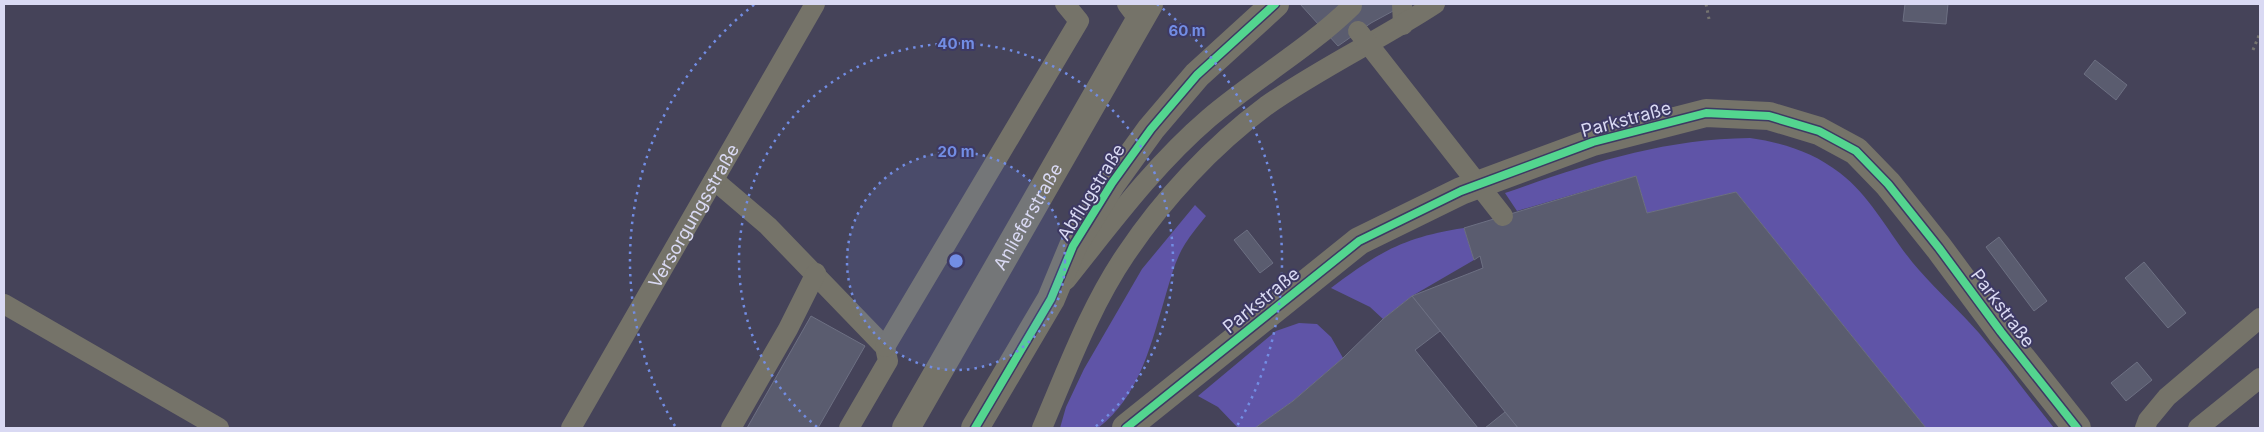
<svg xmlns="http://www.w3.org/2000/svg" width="2264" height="432" font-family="Inter,sans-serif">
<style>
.green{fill:#5f54a7}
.building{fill:#5a5c6f;stroke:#6d7083}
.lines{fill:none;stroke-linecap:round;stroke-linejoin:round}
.path{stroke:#757470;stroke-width:3;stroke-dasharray:2.5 4;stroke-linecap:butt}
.service{stroke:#757369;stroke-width:20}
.minor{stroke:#757369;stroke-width:28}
.tertiary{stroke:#757369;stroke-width:28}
.service-bridge{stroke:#757369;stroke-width:20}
.cycleway-casing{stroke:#3d3963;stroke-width:11}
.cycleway{stroke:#53d58f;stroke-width:8}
.ring{fill:none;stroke:#728de4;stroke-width:2.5;stroke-dasharray:2.5 5}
.labels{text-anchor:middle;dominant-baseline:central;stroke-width:4;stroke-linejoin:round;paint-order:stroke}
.street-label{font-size:18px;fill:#d9d9f3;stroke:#3d3963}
.centre{fill:#728de4;stroke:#3d3963;stroke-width:2.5}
.ring-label{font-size:15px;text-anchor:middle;font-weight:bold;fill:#728de4;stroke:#3d3963;stroke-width:4;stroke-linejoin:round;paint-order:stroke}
</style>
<rect width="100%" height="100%" fill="#454359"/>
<g class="green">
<path d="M1750 138C1784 143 1813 152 1840 173 1873 198 1892 240 1919 270 1938 292 1960 311 1979 333 2005 364 2029 397 2054 428H1926L1736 192 1647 213 1636 176 1517 211 1505 193C1588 164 1661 139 1750 138Z"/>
<path d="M1195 205 1206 216C1199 225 1191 234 1185 244 1176 258 1171 277 1166 294 1152 341 1140 396 1098 428H1060L1066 407 1084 369 1142 269Z"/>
<path d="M1464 228 1474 260 1412 296 1383 319 1370 307 1331 288C1379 252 1404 237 1464 228Z"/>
<path d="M1299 323 1317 324 1331 337 1343 358 1293 401 1255 428H1238L1218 407 1198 396 1276 331Z"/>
</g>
<g class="building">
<path d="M1300 4H1406L1371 23 1338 46Z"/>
<path d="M1905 4H1948L1946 24 1903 21Z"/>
<path d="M2095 60 2127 85 2116 100 2084 74Z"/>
<path d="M1636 176 1647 213 1736 192 1926 428H1518L1412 296 1483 268 1480 256 1474 260 1464 228Z"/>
<path d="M1247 230 1273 263 1260 273 1234 240Z"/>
<path d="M1999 237 2047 301 2034 311 1986 247Z"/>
<path d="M2144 262 2186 313 2168 328 2125 278Z"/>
<path d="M1412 296 1440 331 1415 350 1478 428H1255L1293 401 1343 358 1383 319Z"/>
<path d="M811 316 865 346 818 428H747Z"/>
<path d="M2137 362 2152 380 2126 401 2111 383Z"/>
<path d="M1505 412 1518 428H1485Z"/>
</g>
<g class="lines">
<g class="path">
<path d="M1706 4 1709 19"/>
<path d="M2253 50 2260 33"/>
</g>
<g class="service">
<path d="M1127 4 1139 20"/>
<path d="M1402 4 1403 25"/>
<path d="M714 180 768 226 885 347 888 361 849 428"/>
<path d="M1066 280C1110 225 1154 165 1209 118 1255 79 1308 49 1352 6"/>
<path d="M4 304 219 428"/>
<path d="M885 347 1079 21 1065 4"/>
<path id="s1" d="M571 428 815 4"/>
<path d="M731 428 788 329 816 273"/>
<path d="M1042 428C1067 370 1090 307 1126 254 1163 199 1212 146 1266 106 1320 68 1380 40 1435 4"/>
<path d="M2145 428 2148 420 2167 397 2260 318"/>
<path d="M2198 428 2260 378"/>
</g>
<g class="minor">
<path id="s2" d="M906 428 1149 4"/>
<path d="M1126 428 1359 241 1461 191 1593 142 1706 113 1769 116 1819 131 1856 151 1888 184 1939 248 2001 332 2077 428"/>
</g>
<path class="tertiary" d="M975 428 1051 299 1073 246 1112 183 1151 129 1197 75 1275 4"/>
<path class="service-bridge" d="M1358 31 1503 216"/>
<g class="cycleway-casing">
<g id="cycleway">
<path d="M975 428 1051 299 1073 246 1112 183 1151 129 1197 75 1275 4"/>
<path d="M1126 428 1359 241 1461 191 1593 142 1706 113 1769 116 1819 131 1856 151 1888 184 1939 248 2001 332 2077 428"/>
</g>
</g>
<use href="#cycleway" class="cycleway"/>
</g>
<circle cx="956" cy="261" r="109" fill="#728de4" fill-opacity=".12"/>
<g class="ring">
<circle cx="956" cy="261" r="109"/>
<path d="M817 427A217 217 0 1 1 1095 427"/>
<path d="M675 426A326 326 0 0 1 755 4M1157 4A326 326 0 0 1 1237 426"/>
</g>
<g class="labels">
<g class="street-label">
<text transform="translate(1626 119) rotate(-15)">Parkstraße</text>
<text transform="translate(1091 192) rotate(-58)">Abflugstraße</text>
<text stroke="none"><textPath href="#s1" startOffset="245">Versorgungsstraße</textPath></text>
<text stroke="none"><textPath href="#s2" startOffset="244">Anlieferstraße</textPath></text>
<text transform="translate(1261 300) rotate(-39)">Parkstraße</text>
<text transform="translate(2003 308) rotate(53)">Parkstraße</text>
</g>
</g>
<circle cx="956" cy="261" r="8" class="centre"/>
<g class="ring-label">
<text x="1187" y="36">60 m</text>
<text x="956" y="49">40 m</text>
<text x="956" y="157">20 m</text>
</g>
<rect width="2264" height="432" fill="none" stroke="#d9d9f3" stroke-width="10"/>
</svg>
